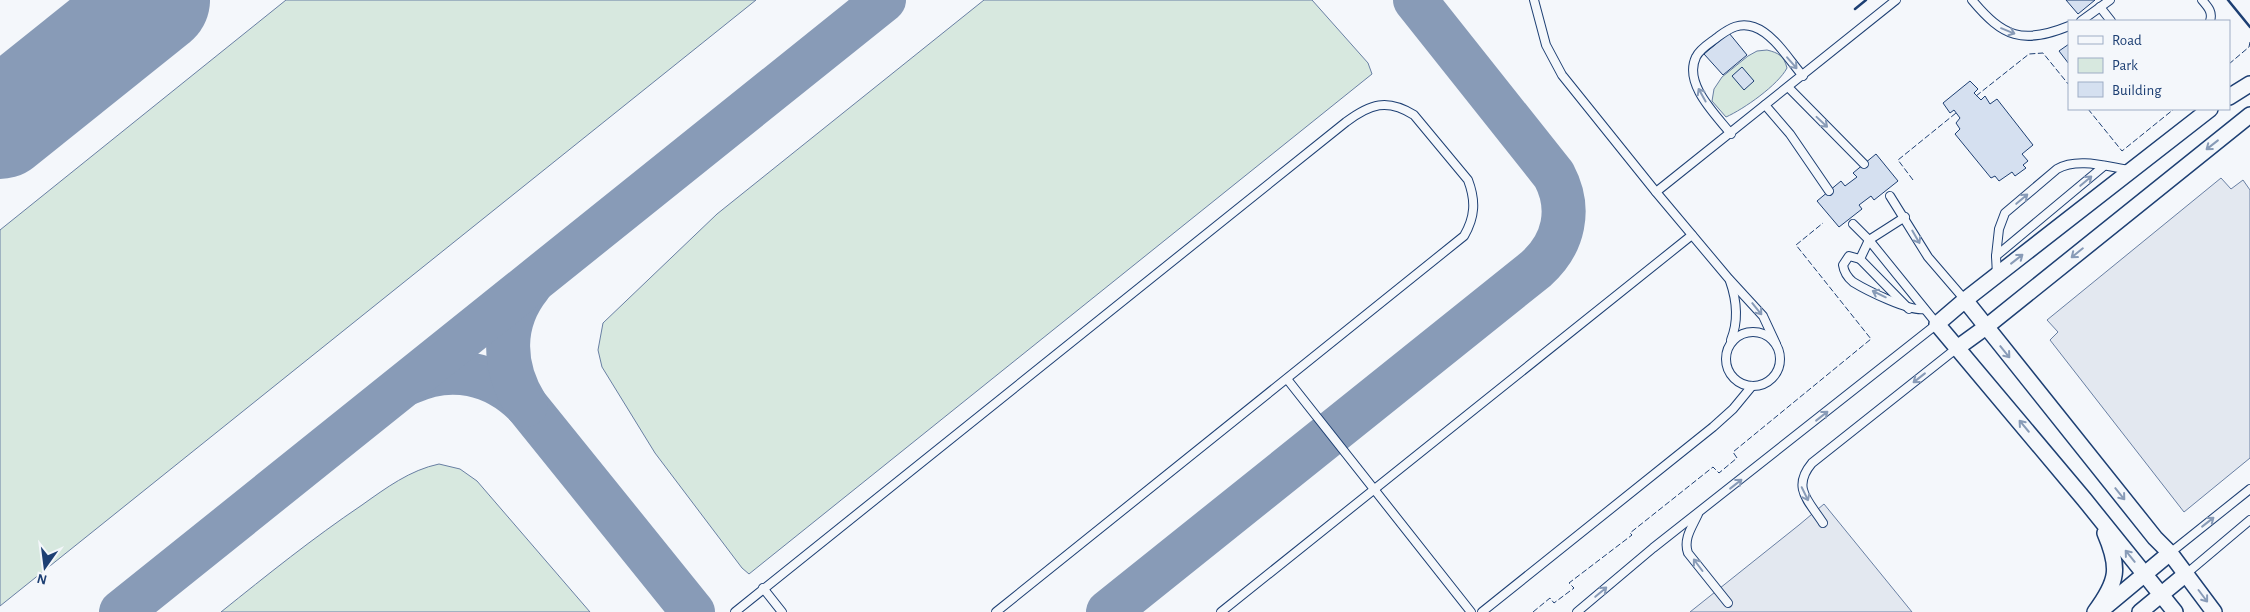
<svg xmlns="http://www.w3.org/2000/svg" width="2250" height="612" viewBox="0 0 2250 612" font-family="'Alegreya Sans',sans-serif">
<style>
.green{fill:#d7e8df;stroke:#687fa3}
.parking{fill:#e3e8f0;stroke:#687fa3}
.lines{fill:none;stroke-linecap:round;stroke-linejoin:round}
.taxiway{stroke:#889bb7;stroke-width:44}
.runway{stroke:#889bb7;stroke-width:108}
.building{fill:#d5e0f0;stroke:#1d3f73}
.service-casing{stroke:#1d3f73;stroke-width:10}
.minor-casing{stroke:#1d3f73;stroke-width:18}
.service{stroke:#f4f7fb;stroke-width:8}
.minor{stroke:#f4f7fb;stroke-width:15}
.fence{stroke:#1d3f73;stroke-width:1;stroke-dasharray:6 2.5;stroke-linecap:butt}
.wall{stroke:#1d3f73;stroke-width:2.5}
.oneway{stroke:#889bb7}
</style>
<rect width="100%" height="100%" fill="#f4f7fb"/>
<!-- green -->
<g class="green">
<path d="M 286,0 L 756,0 L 0,606 L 0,230 Z"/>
<path d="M 984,0 L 1312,0 L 1368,63 L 1372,74 L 749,574 L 742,568 L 655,453 L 602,367 L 598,350 L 603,323 L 717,214 Z"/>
<path d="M 1767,50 C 1779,53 1784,56 1787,68 C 1778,85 1744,109 1726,117 L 1712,101 L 1714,89 L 1722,77 L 1748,56 L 1757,51 Z"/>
<path d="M 439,464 L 460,469 L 477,481 L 590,612 L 221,612 C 267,575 313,538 362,505 C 386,488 410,470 439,464 Z"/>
</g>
<!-- parking -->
<g class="parking">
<path d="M 2221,178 L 2231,189 L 2243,180 L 2250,190 L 2250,458 L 2184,512 L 2050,340 L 2058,332 L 2047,320 Z"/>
<path d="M 1824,504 L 1912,612 L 1690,612 L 1799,525 Z"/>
</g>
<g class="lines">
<!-- taxiway -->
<g class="taxiway">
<path d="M 409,383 C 451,363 494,373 526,405 L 693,612"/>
<path d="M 526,405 C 502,366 501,322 530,286"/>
<path d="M 121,612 L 884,0"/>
<path d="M 1108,612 L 1536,269 C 1564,244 1572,209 1554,175 L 1415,0"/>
</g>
<!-- runway -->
<path class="runway" d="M 0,125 L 156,0"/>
</g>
<!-- building -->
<g class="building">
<path d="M 2066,0 L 2095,0 L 2078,14 Z"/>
<path d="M 1729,33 L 1747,55 L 1723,75 L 1704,54 Z"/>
<path d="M 2069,44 L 2069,64 L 2059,51 Z"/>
<path d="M 1742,67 L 1754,81 L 1744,90 L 1732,76 Z"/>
<path d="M 1970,81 L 1978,89 L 1974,93 L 1981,100 L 1985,96 L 1990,104 L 1997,99 L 2033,145 L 2022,154 L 2028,161 L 2023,165 L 2026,168 L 2015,176 L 2012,172 L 1999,181 L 1995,176 L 1991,178 L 1955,134 L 1960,129 L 1956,123 L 1960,118 L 1954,110 L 1950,113 L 1943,103 Z"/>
<path d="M 1876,154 L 1898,181 L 1874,200 L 1871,196 L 1859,205 L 1862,209 L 1839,227 L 1817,201 L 1841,181 L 1845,186 L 1857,177 L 1853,173 Z"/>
</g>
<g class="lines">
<defs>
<g id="service">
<path d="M 1534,0 L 1546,45 L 1562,75 L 1656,192 L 1729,279 L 1763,316 L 1776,344"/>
<path d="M 1972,0 C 2003,37 2022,45 2069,26"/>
<path d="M 2202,0 C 2208,7 2213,12 2210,21"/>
<path d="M 2100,7 L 2111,21"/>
<path d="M 2081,21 L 2110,0"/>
<path d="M 1788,87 L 1864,164"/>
<path d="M 1765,105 L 1790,134 L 1829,191"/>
<path d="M 1731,134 C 1716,115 1683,84 1696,57 C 1700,48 1712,42 1719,36 C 1730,28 1740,22 1754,27 C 1774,34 1789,60 1803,76"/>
<path d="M 1656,192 L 1896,0"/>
<path d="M 1890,196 L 1928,257 L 1965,300"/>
<path d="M 1905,217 L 1869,240 L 1860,259 L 1909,309"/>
<path d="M 1996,256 L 1999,229 L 2005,213 L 2057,169 C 2078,157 2108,167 2131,170"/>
<path d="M 1860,259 L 1849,256 L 1843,265 C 1844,272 1847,277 1853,282 C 1866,290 1910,312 1924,309"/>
<path d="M 1997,275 L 1996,256 L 2104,166"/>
<path d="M 1730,281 C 1737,301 1739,320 1731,340"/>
<circle cx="1753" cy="359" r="27"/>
<path d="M 1287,379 L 1471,612"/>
<path d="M 1698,514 C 1692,527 1683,539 1688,553 L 1728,603"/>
<path d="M 1823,523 C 1809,501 1791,488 1812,463 L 1957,348"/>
<path d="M 2170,553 L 2250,489"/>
<path d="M 2186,574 L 2250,520"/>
<path d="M 763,588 L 782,612"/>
<path d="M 735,612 L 1346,122 C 1370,104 1387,98 1414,115 L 1468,180 C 1476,201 1475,217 1464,236 L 996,612"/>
<path d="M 1221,612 L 1692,235"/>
<path d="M 1482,612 L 1713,427 L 1733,409 L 1752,386"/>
<path d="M 1577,612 L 1653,548 L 1937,324 L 1869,240 L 1853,224"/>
</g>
<g id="minor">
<path d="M 2229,97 L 2250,84"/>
<path d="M 1965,300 L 2155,538 L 2170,553 L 2214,612"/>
<path d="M 1957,348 L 1986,327 L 2250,115"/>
<path d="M 2104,608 L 2170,553"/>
<path d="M 2095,612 C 2118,581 2120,568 2105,533"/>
<path d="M 2140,612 L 2186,574"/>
<path d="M 2175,612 L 2084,499 L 1937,324 L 1965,300 L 2210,109"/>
</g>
</defs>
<!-- service casing -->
<use href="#service" class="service-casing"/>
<!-- minor casing -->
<use href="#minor" class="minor-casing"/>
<!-- service -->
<use href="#service" class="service"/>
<!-- minor -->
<use href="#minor" class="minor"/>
<!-- fence -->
<g class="fence">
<path d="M 2229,64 L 2249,47 L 2250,42"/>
<path d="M 1976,96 L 2029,54 L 2043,53 L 2069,85"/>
<path d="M 2088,109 L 2122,151 L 2174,109"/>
<path d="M 1913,180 L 1898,160 L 1956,113"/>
<path d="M 1533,612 L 1550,598 L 1554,603 L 1574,588 L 1569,583 L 1632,535 L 1630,533 L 1713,467 L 1719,473 L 1737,458 L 1733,452 L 1871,339 L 1796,245 L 1823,223"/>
</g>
<!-- wall -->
<g class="wall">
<path d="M 2228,0 L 2250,27"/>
<path d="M 1855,9 L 1866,0"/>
</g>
</g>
<!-- one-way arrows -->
<defs><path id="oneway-shaft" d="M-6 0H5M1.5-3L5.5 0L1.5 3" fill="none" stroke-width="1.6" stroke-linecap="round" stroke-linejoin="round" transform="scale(1.25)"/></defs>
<g class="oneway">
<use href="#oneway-shaft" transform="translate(2008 31) rotate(22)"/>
<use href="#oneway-shaft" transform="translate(1792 63) rotate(49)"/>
<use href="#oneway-shaft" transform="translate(1702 95) rotate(-119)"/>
<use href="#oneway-shaft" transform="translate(1822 122) rotate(43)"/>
<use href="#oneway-shaft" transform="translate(2212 145) rotate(142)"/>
<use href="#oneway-shaft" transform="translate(2086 181) rotate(-40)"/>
<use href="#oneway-shaft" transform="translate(2022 199) rotate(-40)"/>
<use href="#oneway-shaft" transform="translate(1916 237) rotate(60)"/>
<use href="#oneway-shaft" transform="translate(2077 253) rotate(141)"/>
<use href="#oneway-shaft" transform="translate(2017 259) rotate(-38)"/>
<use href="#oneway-shaft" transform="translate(1879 294) rotate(-154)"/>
<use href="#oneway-shaft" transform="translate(1757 309) rotate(51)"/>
<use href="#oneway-shaft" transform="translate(2005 352) rotate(51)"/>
<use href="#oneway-shaft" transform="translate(1919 378) rotate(142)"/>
<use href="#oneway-shaft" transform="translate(1822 416) rotate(-38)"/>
<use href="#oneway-shaft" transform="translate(2024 426) rotate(-130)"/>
<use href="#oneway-shaft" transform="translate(1736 484) rotate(-38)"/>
<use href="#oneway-shaft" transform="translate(1805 494) rotate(64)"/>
<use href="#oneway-shaft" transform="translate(2120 494) rotate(51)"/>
<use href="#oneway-shaft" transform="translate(2208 522) rotate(-38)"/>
<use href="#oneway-shaft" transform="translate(2130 556) rotate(-129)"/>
<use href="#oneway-shaft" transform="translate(1698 565) rotate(-127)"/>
<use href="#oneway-shaft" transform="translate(1601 592) rotate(-40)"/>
<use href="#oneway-shaft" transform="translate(2203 596) rotate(53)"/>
</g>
<!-- legend -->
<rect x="2068" y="20" width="162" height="90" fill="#f4f7fb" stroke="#9eadc5"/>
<rect x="2078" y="36" width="25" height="8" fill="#f4f7fb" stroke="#9eadc5"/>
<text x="2112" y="45" font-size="15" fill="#1d3f73">Road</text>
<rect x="2078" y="58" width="25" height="15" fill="#d7e8df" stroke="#9eadc5"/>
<text x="2112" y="70" font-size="15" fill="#1d3f73">Park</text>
<rect x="2078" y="82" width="25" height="15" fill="#d5e0f0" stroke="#9eadc5"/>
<text x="2112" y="95" font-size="15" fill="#1d3f73">Building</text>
<!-- north arrow -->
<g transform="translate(45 567) rotate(194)" stroke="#f4f7fb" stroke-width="4" paint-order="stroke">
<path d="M0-4L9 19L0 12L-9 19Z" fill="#1d3f73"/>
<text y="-8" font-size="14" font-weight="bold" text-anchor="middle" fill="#1d3f73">N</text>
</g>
</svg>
